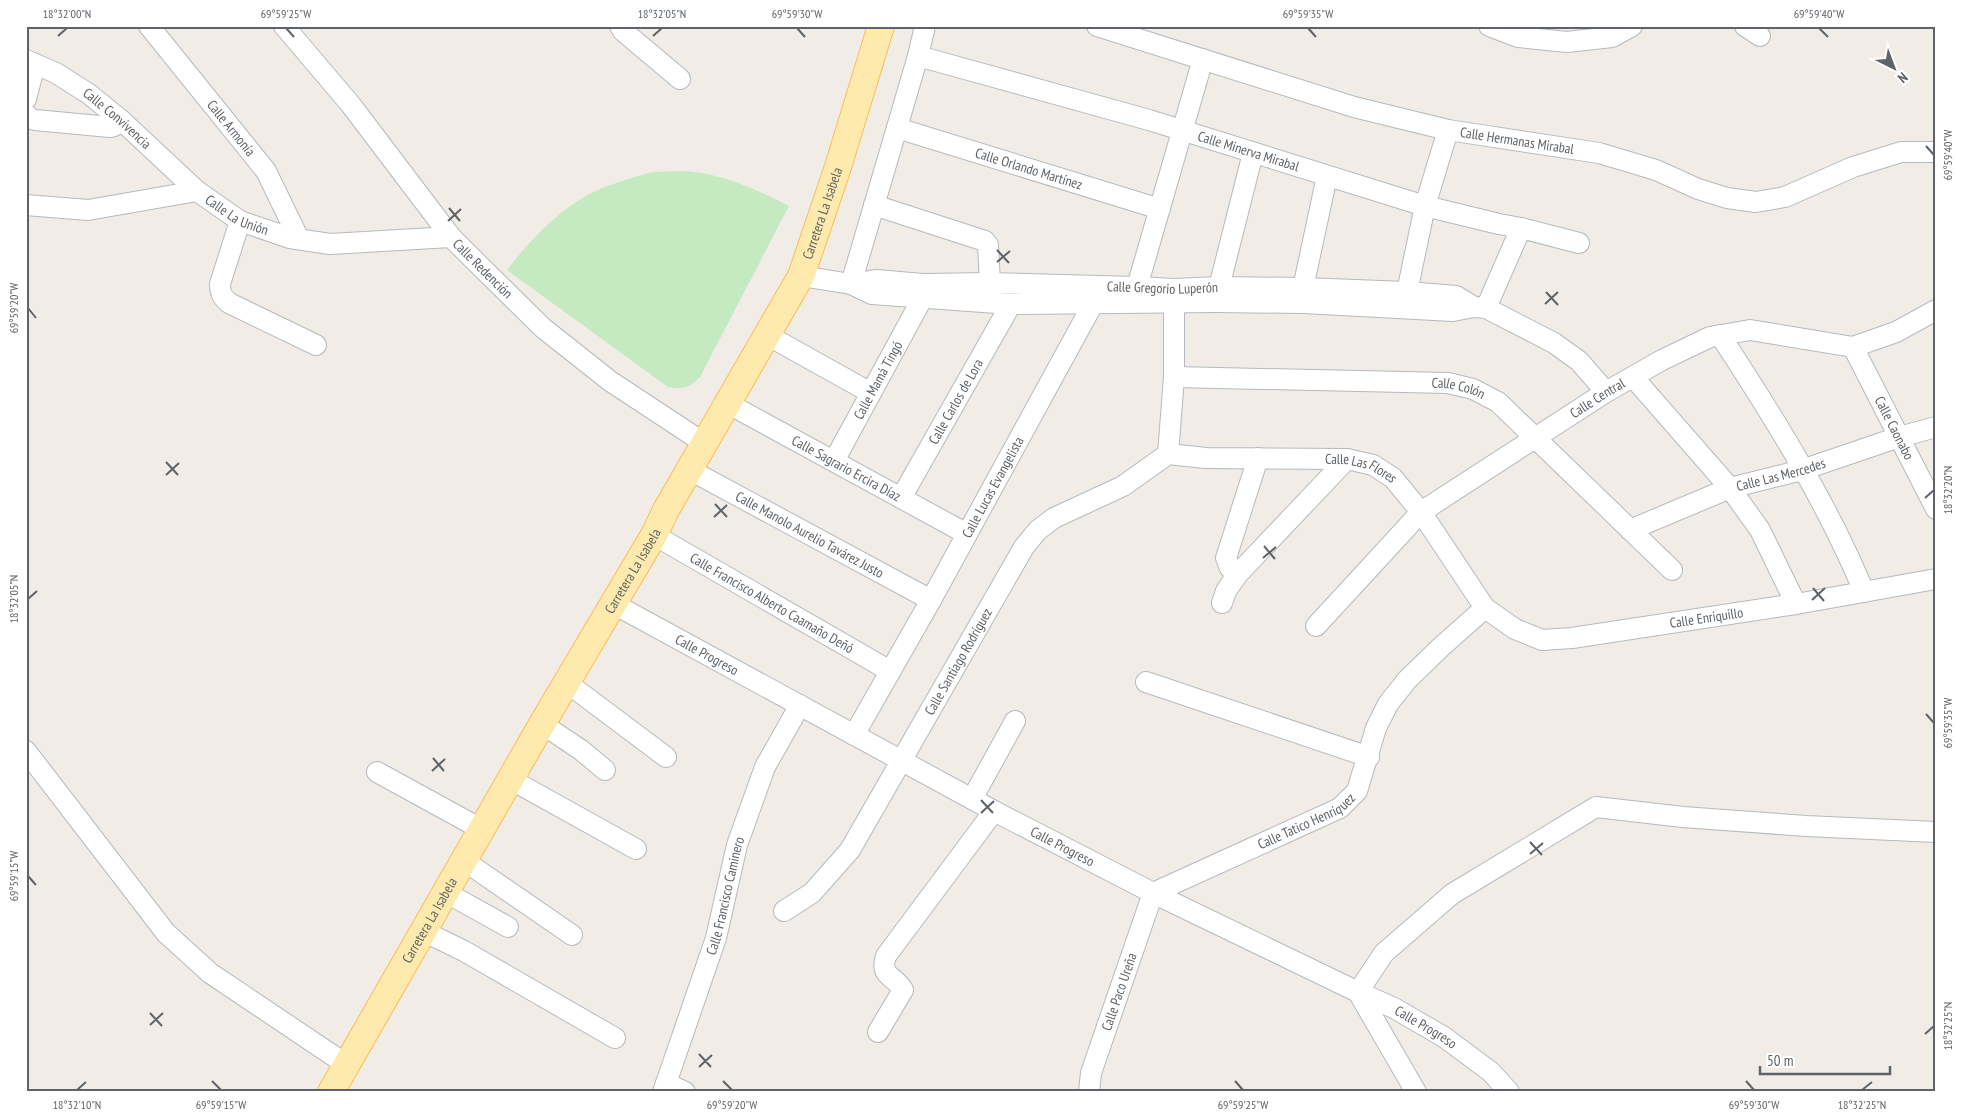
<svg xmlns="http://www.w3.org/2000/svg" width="1962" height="1118" viewBox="0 0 1962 1118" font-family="'PT Sans Narrow',sans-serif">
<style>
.green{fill:#c5eac1}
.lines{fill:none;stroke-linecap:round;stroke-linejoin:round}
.minor-casing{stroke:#b6b9be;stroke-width:22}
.major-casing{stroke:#fdbc53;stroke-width:28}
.minor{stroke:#fff;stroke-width:20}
.major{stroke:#ffeaad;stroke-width:26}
.ticks{fill:none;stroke:#5d6368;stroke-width:2}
.labels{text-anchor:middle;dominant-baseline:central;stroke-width:5;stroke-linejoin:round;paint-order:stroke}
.street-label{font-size:14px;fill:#5d6368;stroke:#fff}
.neatline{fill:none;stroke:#5d6368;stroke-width:2}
.ticks-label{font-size:12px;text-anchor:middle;fill:#5d6368}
</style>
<rect width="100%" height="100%" fill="#f1ede6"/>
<!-- green -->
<path class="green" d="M 652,172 C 666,172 681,170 695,172 C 727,176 760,191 789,206 L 700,377 C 689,388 683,390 668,387 L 507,270 C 527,244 551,218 579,200 C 601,186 628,179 652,172 Z"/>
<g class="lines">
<defs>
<g id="minor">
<path id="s1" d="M 149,26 L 266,171 L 299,239"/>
<path id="s2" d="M 284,26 L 351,105 L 451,237 L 476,262 L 543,328 L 610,381 L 704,443"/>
<path d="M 620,26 L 623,31 L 680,79"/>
<path id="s3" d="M 1097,26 L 1354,107 L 1448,130 L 1599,153 L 1656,170 L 1698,189 L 1727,198 L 1756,202 L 1785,197 L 1853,167 L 1901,152 L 1936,152"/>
<path d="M 1489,26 L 1518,37 L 1567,42 L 1612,37 L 1632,26"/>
<path d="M 1745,26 L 1760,36"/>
<path id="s4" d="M 918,56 L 1149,120 L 1425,206 L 1499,224 L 1521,228 L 1579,243"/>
<path id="s5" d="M 26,60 L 56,73 L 89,94 L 121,120 L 197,191 L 240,221 L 290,238 L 330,244 L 451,237"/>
<path d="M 26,99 L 35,64"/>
<path d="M 26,114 L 29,118 L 35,120 L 110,127 L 114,126 L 121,120"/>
<path id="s6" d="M 897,128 L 1160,209"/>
<path d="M 26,205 L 88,210 L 197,191"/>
<path d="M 874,205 L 985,241 L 988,245 L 990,283"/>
<path d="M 240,221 L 220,284 C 220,293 222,297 229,303 L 316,345"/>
<path d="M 801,276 L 851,284 L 872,294 L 1011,304 L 1216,302 L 1304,303 L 1453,311 L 1474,307 L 1486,308 L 1554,343 L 1579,361 L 1606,392"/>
<path id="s7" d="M 851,284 L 876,280 L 923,284 L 990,283 L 1137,287 L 1174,289 L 1219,287 L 1303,288 L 1407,292 L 1456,296 L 1474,307"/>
<path d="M 851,284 L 918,56 L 925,26"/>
<path d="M 1137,287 L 1203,59"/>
<path d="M 1407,292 L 1425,206 L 1448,130"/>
<path d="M 1216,299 L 1253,153"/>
<path d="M 1304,301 L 1303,288 L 1327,176"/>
<path d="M 1486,308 L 1521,228"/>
<path d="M 767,335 L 871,393"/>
<path d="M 1720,335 C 1773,416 1827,502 1864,592"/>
<path id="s8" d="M 1853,347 L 1936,509"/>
<path id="s9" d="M 1174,377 L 1448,383 L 1473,389 L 1498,402 L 1672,570"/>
<path d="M 1633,377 L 1730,488 L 1760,530 L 1796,604"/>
<path id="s10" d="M 727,403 L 967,534"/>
<path id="s11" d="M 1168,454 L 1206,458 L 1347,459 L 1373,465 L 1393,478 L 1421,512 L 1485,608 L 1515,629 L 1542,640 L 1572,638 L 1796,604 L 1936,579"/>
<path d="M 1168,454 L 1174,377 L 1174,291"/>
<path id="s12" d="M 834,461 L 922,299"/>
<path id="s13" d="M 690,470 L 931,600"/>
<path id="s14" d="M 901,498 L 1011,304"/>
<path id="s15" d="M 1630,530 L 1730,488 L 1802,470 L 1899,437 L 1936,427"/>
<path id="s16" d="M 654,535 L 890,671"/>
<path d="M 1237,575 L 1230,568 L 1226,558 L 1258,458"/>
<path id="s17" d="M 612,603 L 994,811 L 1153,893 L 1358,992 L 1394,1008 L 1444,1037 L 1491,1072 L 1509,1092"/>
<path d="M 1222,603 L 1226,591 L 1237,575 L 1347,459"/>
<path id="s18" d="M 1316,626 L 1421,512 L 1606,392 L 1662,360 L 1710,337 L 1750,330 L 1853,347 L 1896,332 L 1936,310"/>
<path d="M 566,682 L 666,757"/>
<path d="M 1146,682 L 1369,757"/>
<path d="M 542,724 L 581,750 L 605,770"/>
<path id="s19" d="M 854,735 L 931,600 L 1094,302"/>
<path d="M 26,751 L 166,933 L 210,973 L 347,1065"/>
<path d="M 377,772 L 481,829"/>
<path d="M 510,779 L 636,849"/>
<path d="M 972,799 L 1015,721"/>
<path d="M 463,860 L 572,935"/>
<path d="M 445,892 L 508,927"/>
<path id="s20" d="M 784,911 L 812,893 L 850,850 L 1024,547 L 1038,530 L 1054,518 L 1123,486 L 1168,454"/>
<path d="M 423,931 L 464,951 L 615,1038"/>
<path d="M 878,1032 L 903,990 C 895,975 879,978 886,956 L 994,811"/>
<path d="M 666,1083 L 685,1092"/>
<path id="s21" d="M 663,1092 L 716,938 L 737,845 L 765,767 L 800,705"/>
<path id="s22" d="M 1089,1092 L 1091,1073 L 1153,893 L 1340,808 L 1357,791 L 1376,728 L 1388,704 L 1407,680 L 1441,647 L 1485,608"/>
<path d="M 1416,1092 L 1358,992 L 1384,953 L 1452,894 L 1596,807 L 1683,817 L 1806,826 L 1936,832"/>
</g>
<g id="major">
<path id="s23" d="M 331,1092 L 542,724 L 654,535 L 666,510 L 801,276 L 837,170 L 881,26"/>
</g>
</defs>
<!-- minor casing -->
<use href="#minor" class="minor-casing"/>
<!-- major casing -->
<use href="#major" class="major-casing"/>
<!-- minor -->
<use href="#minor" class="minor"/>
<!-- major -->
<use href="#major" class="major"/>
</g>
<!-- ticks -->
<path class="ticks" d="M 286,28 L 294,37M 797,28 L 805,37M 1308,28 L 1316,37M 1819,28 L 1828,37M 58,36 L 67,28M 653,36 L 662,28M 1926,146 L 1934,155M 449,208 L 460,221M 448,221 L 461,209M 997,250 L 1009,263M 997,262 L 1010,251M 1546,292 L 1558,305M 1545,304 L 1558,292M 28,308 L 36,318M 166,462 L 178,475M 166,475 L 179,463M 1925,498 L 1934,490M 715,504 L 727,517M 714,517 L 727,505M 1264,546 L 1275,559M 1263,558 L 1276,547M 1813,588 L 1824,601M 28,599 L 37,591M 1812,600 L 1825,588M 1926,714 L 1934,723M 433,758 L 444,771M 432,771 L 445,759M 981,800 L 993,813M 981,813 L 994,801M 1530,842 L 1542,855M 1530,854 L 1543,843M 28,876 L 36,885M 150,1013 L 162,1026M 150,1025 L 163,1013M 1925,1034 L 1934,1026M 699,1054 L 711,1067M 699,1067 L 712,1055M 212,1081 L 221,1090M 723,1081 L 732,1090M 1235,1081 L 1243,1090M 1746,1081 L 1754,1090M 77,1090 L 86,1082M 1862,1090 L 1872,1082"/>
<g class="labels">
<!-- street labels -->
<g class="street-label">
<text stroke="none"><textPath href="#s5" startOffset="109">Calle Convivencia</textPath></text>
<text stroke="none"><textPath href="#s1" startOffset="131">Calle Armonía</textPath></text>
<text stroke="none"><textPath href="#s3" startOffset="436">Calle Hermanas Mirabal</textPath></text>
<text stroke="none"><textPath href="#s4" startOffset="344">Calle Minerva Mirabal</textPath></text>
<text stroke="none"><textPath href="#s6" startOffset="138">Calle Orlando Martínez</textPath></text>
<text stroke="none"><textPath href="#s5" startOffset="264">Calle La Unión</textPath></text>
<text stroke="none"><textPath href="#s23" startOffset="1008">Carretera La Isabela</textPath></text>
<text stroke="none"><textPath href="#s2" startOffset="314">Calle Redención</textPath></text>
<text stroke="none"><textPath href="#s7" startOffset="312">Calle Gregorio Luperón</textPath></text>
<text stroke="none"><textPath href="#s12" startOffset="92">Calle Mamá Tingó</textPath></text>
<text stroke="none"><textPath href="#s9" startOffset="285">Calle Colón</textPath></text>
<text stroke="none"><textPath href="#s18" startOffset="365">Calle Central</textPath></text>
<text stroke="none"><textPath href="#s14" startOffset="111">Calle Carlos de Lora</textPath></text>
<text stroke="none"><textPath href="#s8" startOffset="91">Calle Caonabo</textPath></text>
<text stroke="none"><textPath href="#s10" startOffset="136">Calle Sagrario Ercira Díaz</textPath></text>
<text stroke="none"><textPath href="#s11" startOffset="195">Calle Las Flores</textPath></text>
<text stroke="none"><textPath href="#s15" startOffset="161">Calle Las Mercedes</textPath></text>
<text stroke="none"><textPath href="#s19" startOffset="284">Calle Lucas Evangelista</textPath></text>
<text stroke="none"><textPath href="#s13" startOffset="136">Calle Manolo Aurelio Tavárez Justo</textPath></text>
<text stroke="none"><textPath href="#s23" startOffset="602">Carretera La Isabela</textPath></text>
<text stroke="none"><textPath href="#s16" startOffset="136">Calle Francisco Alberto Caamaño Deñó</textPath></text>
<text stroke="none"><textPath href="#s11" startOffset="621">Calle Enriquillo</textPath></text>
<text stroke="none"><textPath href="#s17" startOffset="108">Calle Progreso</textPath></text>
<text stroke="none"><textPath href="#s20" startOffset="308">Calle Santiago Rodríguez</textPath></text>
<text stroke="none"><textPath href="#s22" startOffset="379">Calle Tatico Henríquez</textPath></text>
<text stroke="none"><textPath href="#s17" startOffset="512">Calle Progreso</textPath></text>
<text stroke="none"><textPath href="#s21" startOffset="206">Calle Francisco Caminero</textPath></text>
<text stroke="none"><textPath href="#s23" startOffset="198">Carretera La Isabela</textPath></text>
<text stroke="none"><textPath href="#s22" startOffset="105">Calle Paco Ureña</textPath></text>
<text stroke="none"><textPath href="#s17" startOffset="918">Calle Progreso</textPath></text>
</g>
</g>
<!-- border -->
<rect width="1962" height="1118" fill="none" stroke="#ffffff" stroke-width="55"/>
<!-- north arrow -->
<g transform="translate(1894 68) rotate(138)" stroke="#ffffff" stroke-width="4" paint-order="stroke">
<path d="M0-4L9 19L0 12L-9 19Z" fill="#5d6368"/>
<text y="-8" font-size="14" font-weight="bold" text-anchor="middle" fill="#5d6368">N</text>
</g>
<!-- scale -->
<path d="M1760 1066v8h130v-8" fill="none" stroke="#5d6368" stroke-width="2.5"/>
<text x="1767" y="1066" font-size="15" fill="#5d6368" stroke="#ffffff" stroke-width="4" paint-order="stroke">50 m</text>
<rect x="28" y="28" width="1906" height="1062" class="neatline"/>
<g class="ticks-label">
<text x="67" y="18">18°32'00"N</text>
<text x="286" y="18">69°59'25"W</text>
<text x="662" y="18">18°32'05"N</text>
<text x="797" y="18">69°59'30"W</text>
<text x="1308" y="18">69°59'35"W</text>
<text x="1819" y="18">69°59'40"W</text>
<text transform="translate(1948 155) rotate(-90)" y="4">69°59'40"W</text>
<text transform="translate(14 308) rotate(-90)" y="4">69°59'20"W</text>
<text transform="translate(1948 490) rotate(-90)" y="4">18°32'20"N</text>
<text transform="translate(14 599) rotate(-90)" y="4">18°32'05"N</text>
<text transform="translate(1948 723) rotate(-90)" y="4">69°59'35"W</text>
<text transform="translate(14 876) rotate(-90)" y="4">69°59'15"W</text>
<text transform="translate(1948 1026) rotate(-90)" y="4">18°32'25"N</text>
<text x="77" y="1109">18°32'10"N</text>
<text x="221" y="1109">69°59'15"W</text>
<text x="732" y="1109">69°59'20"W</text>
<text x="1243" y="1109">69°59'25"W</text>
<text x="1754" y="1109">69°59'30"W</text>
<text x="1862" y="1109">18°32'25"N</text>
</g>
</svg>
